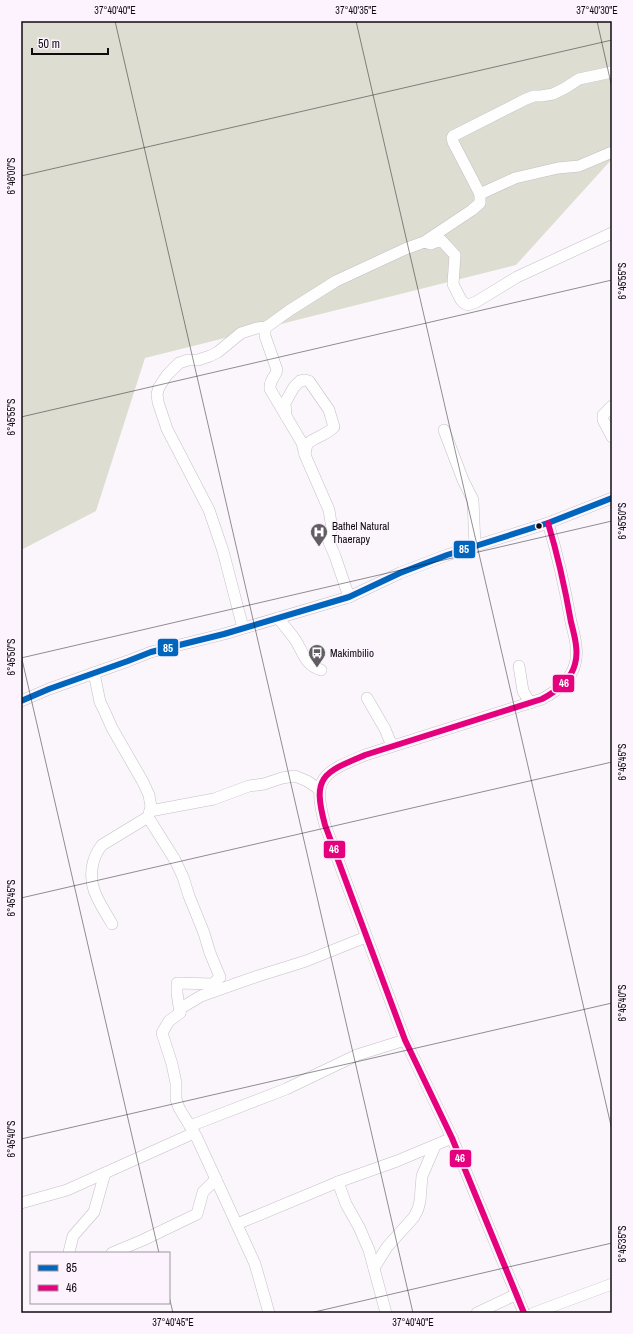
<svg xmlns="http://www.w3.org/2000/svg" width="633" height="1334" viewBox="0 0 633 1334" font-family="'Archivo Narrow',sans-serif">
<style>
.grass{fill:#ddddd2}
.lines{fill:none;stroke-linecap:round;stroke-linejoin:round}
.minor-casing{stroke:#c4bfc5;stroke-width:12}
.minor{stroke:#fefefe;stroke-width:11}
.bus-1-casing{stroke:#fcf3fe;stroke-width:9}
.bus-2-casing{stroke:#fcf3fe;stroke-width:9}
.bus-1{stroke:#0065bd;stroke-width:6}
.bus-2{stroke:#e5007d;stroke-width:6}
.ticks{fill:none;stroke:#100b11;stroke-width:1;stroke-opacity:0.45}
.bus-dot{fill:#100b11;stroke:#fcf3fe;stroke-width:1.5}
.labels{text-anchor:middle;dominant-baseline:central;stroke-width:3;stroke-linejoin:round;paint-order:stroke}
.poi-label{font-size:11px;fill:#100b11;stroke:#fcf3fe;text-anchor:start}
.line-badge{stroke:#fcf3fe;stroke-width:1.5}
.badge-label{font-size:11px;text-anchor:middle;font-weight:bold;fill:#fff}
.neatline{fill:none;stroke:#100b11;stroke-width:1.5}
.ticks-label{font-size:10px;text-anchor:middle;fill:#100b11}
</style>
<rect width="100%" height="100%" fill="#fbf6fb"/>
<!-- grass -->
<path class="grass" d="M 21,21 L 612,21 L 612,159 L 516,265 L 145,358 L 96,511 L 21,550 Z"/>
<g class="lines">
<defs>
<g id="minor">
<path d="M 480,194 L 515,178 L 558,168 L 579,166 L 612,152"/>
<path d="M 427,240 L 472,210 L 480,203 L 480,194 L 453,142 L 452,138 L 453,136 L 526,99 L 534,96 L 541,96 L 553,94 L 565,88 L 579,79 L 612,72"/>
<path d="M 612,406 L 603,415 L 603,420 L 612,437"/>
<path d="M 286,416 L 285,403 L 294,387 L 300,381 L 305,380 L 309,381 L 329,410 L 334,427 C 325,436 315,437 307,444 L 305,454"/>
<path d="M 444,430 L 463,480 L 473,500 L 475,546"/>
<path d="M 349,597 L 335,556 L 329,542 L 328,536 L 332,529 L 329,510 L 305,455 L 302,443 L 270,389 C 269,379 276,377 277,370 L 265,336 L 265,328 L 290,310 L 336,281 L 405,249 L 424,242 L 431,244 L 441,240 L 455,255 L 453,284 L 461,300 L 464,303 L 468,305 L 476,302 L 517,277 L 612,233"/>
<path d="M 278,618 C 284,626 291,633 296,641 C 304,654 305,665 321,670"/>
<path d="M 243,628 L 223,551 L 209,510 L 167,429 L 158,402 L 157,394 L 159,387 L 167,375 L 179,363 L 188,360 L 198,360 L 210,356 L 218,352 L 241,333 L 257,328 L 266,327"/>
<path d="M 519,666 L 523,691 L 530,703"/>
<path d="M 94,673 L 100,702 L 104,710 L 112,728 L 143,782 L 149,795 L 151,807 L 148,817 L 102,845 C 92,857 89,875 94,890 C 98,902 106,913 112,924"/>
<path d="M 367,698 L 385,729 L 392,746"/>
<path d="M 21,701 L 49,689 L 128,661 L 151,652 L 224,634 L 349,597 L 400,573 L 447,555 L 548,523 L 612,498"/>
<path d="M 150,811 L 214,799 L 249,786 L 264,784 L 282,778 L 295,776 L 307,781 L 319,789"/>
<path d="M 148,817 L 175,860 L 183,877 L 189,896 L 204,933 L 210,953 L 220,977 L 213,984 L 177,983 L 177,993 L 180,1013"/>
<path d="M 190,1126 L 286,1089 L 357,1055 L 405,1040"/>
<path d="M 338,1182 L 346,1204 L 359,1227 L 369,1250 L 386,1313"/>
<path d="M 21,1203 L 67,1190 L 194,1133"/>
<path d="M 237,1224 L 338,1182 L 397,1161 L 452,1138"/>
<path d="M 69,1252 L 73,1236 L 94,1212 L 105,1173"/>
<path d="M 112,1253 L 143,1240 L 197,1214 L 203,1192 L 216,1179"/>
<path d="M 374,1268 L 387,1247 L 414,1217 L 418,1209 L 420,1201 L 422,1176 L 435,1146"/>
<path d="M 269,1313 L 255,1264 L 196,1136 L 179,1108 L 176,1099 L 176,1083 L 172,1064 L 162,1033 L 169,1021 L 180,1013 L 181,1008 L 201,996 L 258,976 L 306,961 L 366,937"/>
<path d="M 477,1313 L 517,1294"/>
<path d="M 524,1313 L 452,1138 L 405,1040 L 325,825 C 312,777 322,773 365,755 L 542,699 C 557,691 571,680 575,664 C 579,651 574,634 571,622 C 565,588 558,556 548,523"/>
<path d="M 534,1313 L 612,1284"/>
</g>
</defs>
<!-- minor casing -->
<use href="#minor" class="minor-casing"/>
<!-- minor -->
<use href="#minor" class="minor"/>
<defs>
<path id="bus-1" d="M 21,701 L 49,689 L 128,661 L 151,652 L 224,634 L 349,597 L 400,573 L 447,555 L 548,523 L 612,498"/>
<path id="bus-2" d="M 524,1313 L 452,1138 L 405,1040 L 325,825 C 312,777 322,773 365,755 L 542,699 C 557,691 571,680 575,664 C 579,651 574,634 571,622 C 565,588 558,556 548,523"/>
</defs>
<!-- bus-1 casing -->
<use href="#bus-1" class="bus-1-casing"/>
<!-- bus-2 casing -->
<use href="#bus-2" class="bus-2-casing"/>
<!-- bus-1 -->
<use href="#bus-1" class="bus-1"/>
<!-- bus-2 -->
<use href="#bus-2" class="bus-2"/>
</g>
<!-- ticks -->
<path class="ticks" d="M 115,21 L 413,1313M 356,21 L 612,1130M 597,21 L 612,88M 21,176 L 612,40M 21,417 L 612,280M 21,655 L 159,1253M 21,658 L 612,521M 21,898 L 612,762M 21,1139 L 612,1003M 169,1296 L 173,1313M 310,1313 L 612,1243"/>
<!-- icons -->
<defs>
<symbol id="hospital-pin" viewBox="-11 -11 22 30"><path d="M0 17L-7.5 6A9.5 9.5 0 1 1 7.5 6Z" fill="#625d63" stroke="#fcf3fe"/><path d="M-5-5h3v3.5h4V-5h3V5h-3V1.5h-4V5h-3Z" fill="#fff"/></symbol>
<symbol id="bus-pin" viewBox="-11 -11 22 30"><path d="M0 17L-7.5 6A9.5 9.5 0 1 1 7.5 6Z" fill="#625d63" stroke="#fcf3fe"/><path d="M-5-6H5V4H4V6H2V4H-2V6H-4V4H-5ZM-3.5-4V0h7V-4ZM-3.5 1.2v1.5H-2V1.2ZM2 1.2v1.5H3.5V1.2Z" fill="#fff"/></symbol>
</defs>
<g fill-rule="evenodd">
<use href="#hospital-pin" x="309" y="522" width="20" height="27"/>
<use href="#bus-pin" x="307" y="643" width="20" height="27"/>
</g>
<!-- markers -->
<circle class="bus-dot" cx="539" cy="526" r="3.5"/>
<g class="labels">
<!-- poi labels -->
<g class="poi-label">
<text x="332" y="526">Bathel Natural<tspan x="332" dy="13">Thaerapy</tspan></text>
<text x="330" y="653">Makimbilio</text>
</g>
</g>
<g class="line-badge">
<rect x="453" y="540" width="23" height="19" rx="4" fill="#0065bd"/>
<rect x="157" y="638" width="22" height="19" rx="4" fill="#0065bd"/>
<rect x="552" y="674" width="23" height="19" rx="4" fill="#e5007d"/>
<rect x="323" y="840" width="23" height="19" rx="4" fill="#e5007d"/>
<rect x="449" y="1149" width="23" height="19" rx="4" fill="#e5007d"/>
</g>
<g class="badge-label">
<text x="464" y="553">85</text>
<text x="168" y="652">85</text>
<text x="564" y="687">46</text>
<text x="334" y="853">46</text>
<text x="460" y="1162">46</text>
</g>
<!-- border -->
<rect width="633" height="1334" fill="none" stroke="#fcf3fe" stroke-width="44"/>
<!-- legend -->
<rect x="30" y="1252" width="140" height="52" fill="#fcf3fe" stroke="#9e969f"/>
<rect x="38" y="1265" width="20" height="6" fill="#0065bd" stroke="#9e969f"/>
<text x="66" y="1272" font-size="12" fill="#100b11">85</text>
<rect x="38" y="1285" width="20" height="6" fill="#e5007d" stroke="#9e969f"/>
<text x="66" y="1292" font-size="12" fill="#100b11">46</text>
<!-- scale -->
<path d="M32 48v6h76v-6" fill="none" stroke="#100b11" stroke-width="2"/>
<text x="38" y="48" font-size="12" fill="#100b11" stroke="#fcf3fe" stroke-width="3" paint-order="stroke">50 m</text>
<rect x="22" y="22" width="589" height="1290" class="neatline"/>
<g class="ticks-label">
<text x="115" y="14">37°40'40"E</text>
<text x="356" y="14">37°40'35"E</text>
<text x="597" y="14">37°40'30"E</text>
<text transform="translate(11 176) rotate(-90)" y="4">6°46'00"S</text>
<text transform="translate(622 281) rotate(-90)" y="4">6°45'55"S</text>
<text transform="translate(11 417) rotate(-90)" y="4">6°45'55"S</text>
<text transform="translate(622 521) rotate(-90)" y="4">6°45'50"S</text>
<text transform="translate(11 657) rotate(-90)" y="4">6°45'50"S</text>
<text transform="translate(622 762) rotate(-90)" y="4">6°45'45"S</text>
<text transform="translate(11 898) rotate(-90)" y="4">6°45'45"S</text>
<text transform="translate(622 1003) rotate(-90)" y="4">6°45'40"S</text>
<text transform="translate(11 1139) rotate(-90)" y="4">6°45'40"S</text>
<text transform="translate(622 1244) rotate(-90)" y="4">6°45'35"S</text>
<text x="173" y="1326">37°40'45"E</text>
<text x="413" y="1326">37°40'40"E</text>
</g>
</svg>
